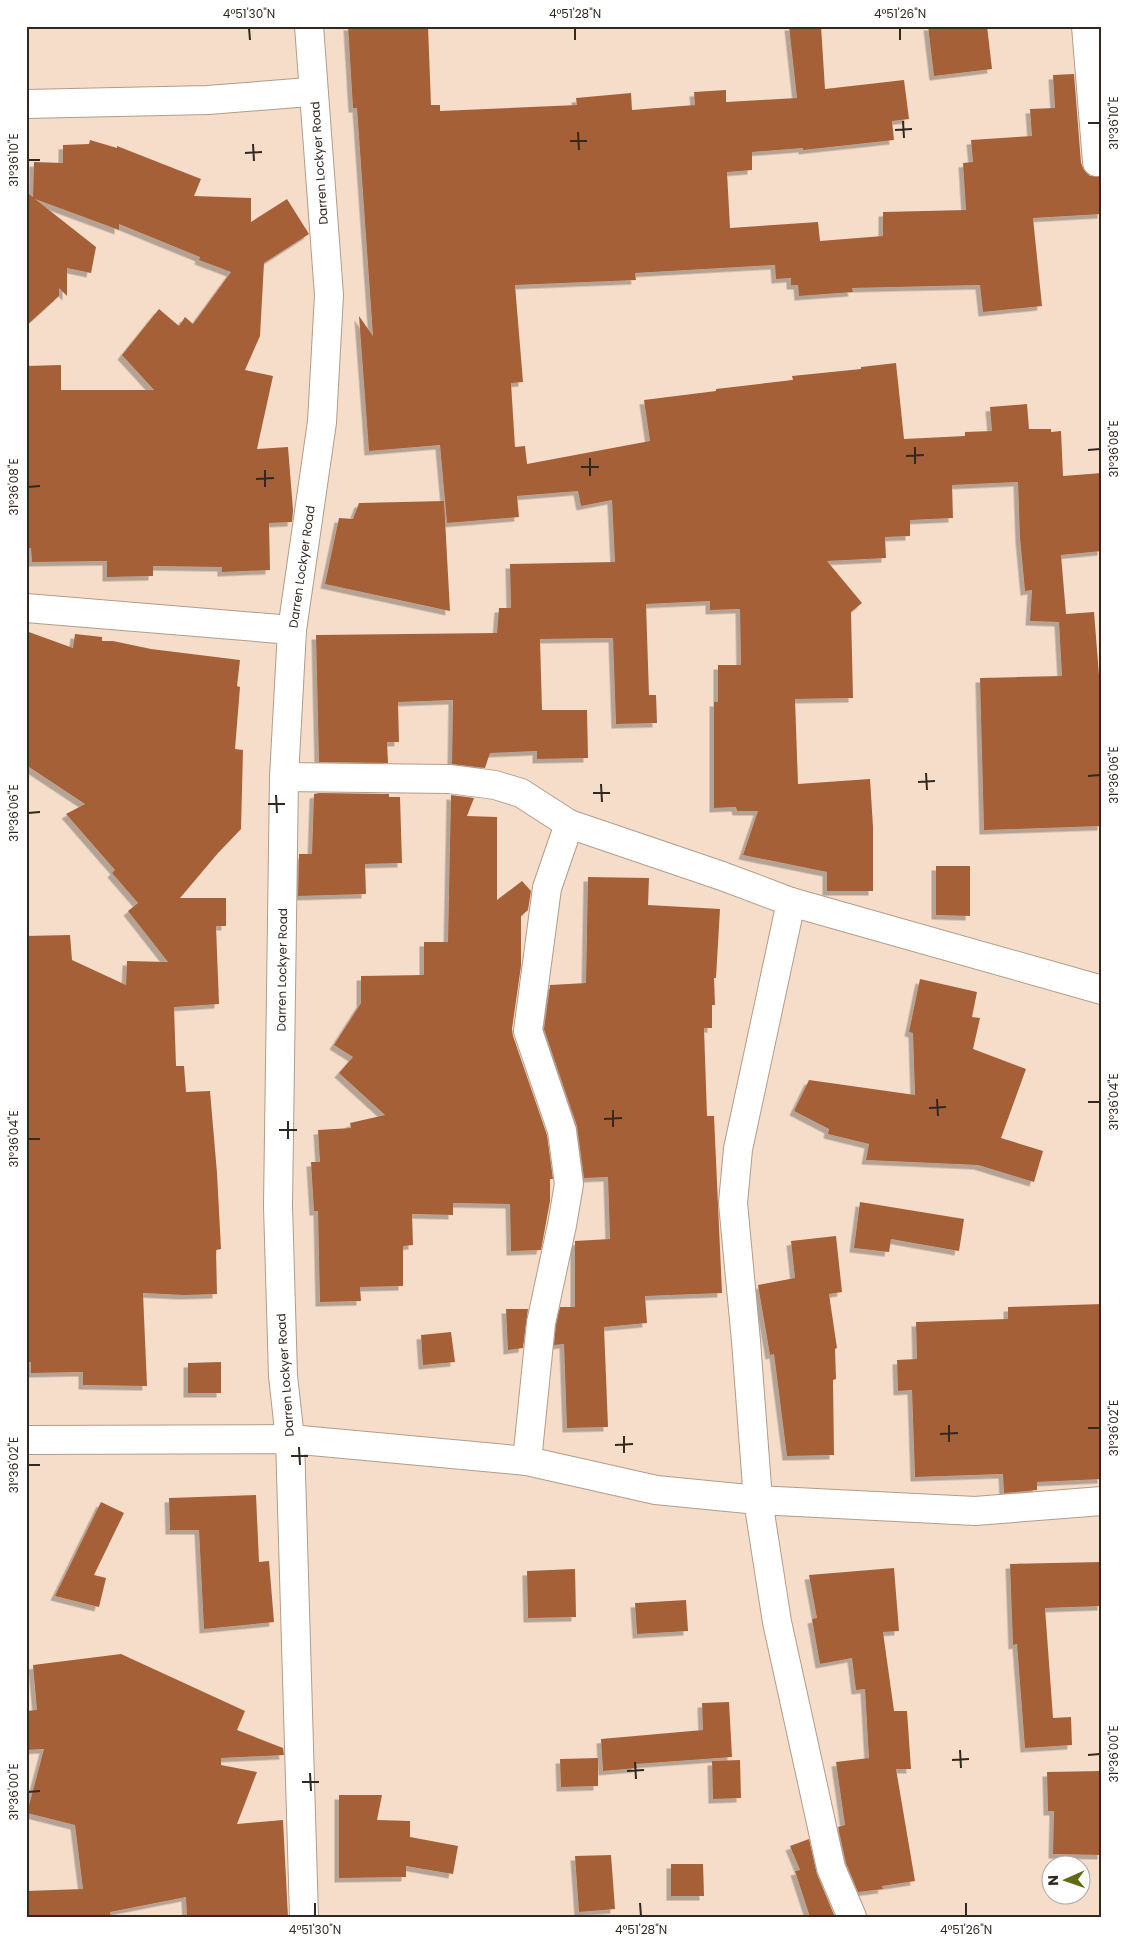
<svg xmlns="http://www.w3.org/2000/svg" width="1128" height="1943" viewBox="0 0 1128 1943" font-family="Poppins,sans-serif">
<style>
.building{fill:#a56139;filter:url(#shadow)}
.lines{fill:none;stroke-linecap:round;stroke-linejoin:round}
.minor-casing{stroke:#b39c8a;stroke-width:30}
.minor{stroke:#fff;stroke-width:28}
.ticks{fill:none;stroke:#312820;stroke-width:2}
.labels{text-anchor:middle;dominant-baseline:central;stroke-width:4;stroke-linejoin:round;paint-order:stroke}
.street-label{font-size:12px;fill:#312820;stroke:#fff}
.neatline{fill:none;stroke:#312820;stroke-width:2}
.ticks-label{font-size:12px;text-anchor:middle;fill:#312820}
</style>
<defs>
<filter id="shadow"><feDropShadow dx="-4.5" dy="4.5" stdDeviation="0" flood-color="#0004"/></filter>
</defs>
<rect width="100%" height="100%" fill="#f6ddca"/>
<!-- building -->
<g class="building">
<path d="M 348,26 L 428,26 L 431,105 L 440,105 L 440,111 L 577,105 L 576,98 L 631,93 L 632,110 L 695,105 L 694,92 L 726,90 L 726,102 L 797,98 L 789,26 L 821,26 L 825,89 L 904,80 L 909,119 L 892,121 L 894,140 L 803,150 L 803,148 L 752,152 L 752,170 L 727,172 L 730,228 L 818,222 L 820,241 L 883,236 L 883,212 L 966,210 L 963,163 L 973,162 L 971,140 L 1032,136 L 1030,109 L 1055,108 L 1053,75 L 1074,74 L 1081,163 L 1084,170 L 1090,176 L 1102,176 L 1102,214 L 1033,218 L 1042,306 L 983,312 L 980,285 L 852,288 L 853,292 L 799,296 L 798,285 L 791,285 L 791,278 L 776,279 L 775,265 L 635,273 L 636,280 L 515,285 L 523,382 L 511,383 L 515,447 L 525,446 L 527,464 L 650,441 L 644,400 L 716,391 L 716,389 L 793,380 L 792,376 L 861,369 L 861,367 L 896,363 L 904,439 L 965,436 L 965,432 L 992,431 L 990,407 L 1027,404 L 1029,429 L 1051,429 L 1051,432 L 1061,431 L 1063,476 L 1102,473 L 1102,551 L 1061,555 L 1066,614 L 1094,612 L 1099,675 L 1102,675 L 1102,826 L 984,830 L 980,678 L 1062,676 L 1059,622 L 1030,621 L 1032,590 L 1025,591 L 1020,538 L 1018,482 L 952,485 L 953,518 L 910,520 L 910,536 L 885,537 L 886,558 L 827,561 L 862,603 L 851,612 L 853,698 L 795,699 L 798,784 L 870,779 L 873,827 L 873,891 L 827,891 L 827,872 L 743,855 L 758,811 L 737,811 L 736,807 L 714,808 L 714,702 L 718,702 L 718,665 L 741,665 L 740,609 L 710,610 L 710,601 L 646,604 L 649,695 L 656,695 L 657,723 L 616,724 L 613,638 L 540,639 L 542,710 L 587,710 L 588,758 L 537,759 L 537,751 L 490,753 L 485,768 L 452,764 L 453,700 L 398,702 L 399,742 L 387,742 L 388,763 L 319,762 L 316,635 L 497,633 L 499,608 L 511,608 L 510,564 L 615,562 L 612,500 L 581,506 L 578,491 L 517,496 L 519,517 L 447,523 L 440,445 L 369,451 L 359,316 L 373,336 L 357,108 L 353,108 Z"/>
<path d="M 928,26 L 987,26 L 992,69 L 934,76 Z"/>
<path d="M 90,140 L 117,148 L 117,146 L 201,179 L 194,196 L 251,198 L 251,222 L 287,199 L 309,234 L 264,263 L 260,336 L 245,370 L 273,376 L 257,449 L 288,447 L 293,510 L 292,522 L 269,523 L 270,570 L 222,572 L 222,567 L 153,566 L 153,576 L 107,577 L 107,561 L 32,562 L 31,548 L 26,548 L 26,366 L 61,365 L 61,390 L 154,390 L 122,355 L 159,309 L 179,326 L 185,317 L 193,324 L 231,272 L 199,260 L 200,257 L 119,224 L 119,230 L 35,199 L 96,247 L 91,273 L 67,268 L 67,296 L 59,288 L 59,296 L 26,326 L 29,194 L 33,197 L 34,162 L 63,163 L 63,145 L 89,144 Z"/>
<path d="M 444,501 L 450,611 L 325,584 L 339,518 L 353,519 L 359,503 Z"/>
<path d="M 26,631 L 73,648 L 75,634 L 102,637 L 102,641 L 113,641 L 151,649 L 240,660 L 237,686 L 240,687 L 235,749 L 243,750 L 241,829 L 218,853 L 180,898 L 226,898 L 226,926 L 216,926 L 219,1004 L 174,1007 L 176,1066 L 184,1066 L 186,1092 L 210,1091 L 217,1173 L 221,1249 L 216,1250 L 217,1294 L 184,1295 L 143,1293 L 147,1386 L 83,1385 L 83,1372 L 31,1373 L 31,1362 L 26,1362 L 26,936 L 70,935 L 72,960 L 126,985 L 127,961 L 168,962 L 128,911 L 138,903 L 112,873 L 115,870 L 66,814 L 85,804 L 26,765 Z"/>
<path d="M 319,793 L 389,794 L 389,797 L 400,797 L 402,863 L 365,864 L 366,894 L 298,896 L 299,854 L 312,854 L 314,794 Z"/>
<path d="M 451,795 L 474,798 L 467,816 L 497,817 L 497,900 L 522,881 L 531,891 L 528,910 L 521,916 L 521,966 L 512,1029 L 513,1036 L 547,1135 L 553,1179 L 550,1179 L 550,1201 L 541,1250 L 511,1251 L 510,1204 L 453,1203 L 453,1215 L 412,1214 L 413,1245 L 403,1246 L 403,1286 L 360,1287 L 361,1301 L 320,1302 L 318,1211 L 314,1211 L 311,1162 L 320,1162 L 318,1130 L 351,1128 L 350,1123 L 385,1115 L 339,1073 L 353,1057 L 334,1045 L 361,1003 L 361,976 L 424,975 L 424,942 L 448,942 Z"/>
<path d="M 936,866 L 970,866 L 970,916 L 936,915 Z"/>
<path d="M 588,877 L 649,878 L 648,905 L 720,909 L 716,978 L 714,978 L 715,1005 L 712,1005 L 712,1028 L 704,1028 L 707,1116 L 714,1116 L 722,1293 L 645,1296 L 647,1323 L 604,1327 L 608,1427 L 567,1428 L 564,1344 L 554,1345 L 556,1325 L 560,1307 L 575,1307 L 575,1241 L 610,1239 L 608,1177 L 584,1178 L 577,1126 L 544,1029 L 550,985 L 586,983 Z"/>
<path d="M 920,979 L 977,992 L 972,1017 L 980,1018 L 973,1049 L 1026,1069 L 1001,1138 L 1043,1151 L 1034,1182 L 978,1165 L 866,1160 L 869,1144 L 828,1134 L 829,1129 L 794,1111 L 809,1080 L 915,1095 L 913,1033 L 909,1032 Z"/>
<path d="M 860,1202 L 964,1219 L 959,1251 L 891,1239 L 889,1252 L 854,1248 Z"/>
<path d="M 836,1236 L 842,1292 L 829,1294 L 837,1348 L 835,1349 L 836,1379 L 833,1380 L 834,1455 L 787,1456 L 774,1354 L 770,1355 L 758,1285 L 795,1278 L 791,1241 Z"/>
<path d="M 1102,1304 L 1102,1479 L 1037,1482 L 1037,1490 L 1004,1493 L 1003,1474 L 915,1477 L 912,1390 L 898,1391 L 897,1360 L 917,1359 L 916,1322 L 1008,1319 L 1008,1307 Z"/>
<path d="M 506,1309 L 528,1309 L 523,1348 L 508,1350 Z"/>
<path d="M 451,1332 L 455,1362 L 423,1365 L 421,1335 Z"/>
<path d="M 221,1362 L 221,1393 L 188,1393 L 188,1363 Z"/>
<path d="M 256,1495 L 259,1562 L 269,1561 L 274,1622 L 204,1629 L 199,1530 L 170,1530 L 169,1498 Z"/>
<path d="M 101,1502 L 124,1513 L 94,1575 L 106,1578 L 99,1607 L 55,1596 Z"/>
<path d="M 1102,1562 L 1102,1606 L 1045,1608 L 1053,1718 L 1071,1717 L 1072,1745 L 1025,1748 L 1017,1644 L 1013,1645 L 1010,1564 Z"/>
<path d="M 894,1568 L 899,1631 L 883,1632 L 894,1711 L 907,1711 L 911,1769 L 896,1769 L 915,1881 L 882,1886 L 883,1889 L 858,1892 L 846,1863 L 838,1827 L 845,1825 L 836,1762 L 869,1758 L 865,1689 L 856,1690 L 852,1658 L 820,1664 L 812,1619 L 817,1618 L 809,1575 Z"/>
<path d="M 575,1569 L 576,1617 L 528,1618 L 527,1571 Z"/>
<path d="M 686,1600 L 688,1631 L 637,1634 L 635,1603 Z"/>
<path d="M 121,1654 L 245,1711 L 237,1730 L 283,1748 L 284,1755 L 221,1758 L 221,1765 L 257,1772 L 237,1824 L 283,1820 L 288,1917 L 187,1917 L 186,1897 L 110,1912 L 111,1917 L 26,1917 L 26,1891 L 83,1889 L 75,1825 L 27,1813 L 44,1749 L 26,1750 L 26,1711 L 37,1710 L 33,1665 Z"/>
<path d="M 729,1702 L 732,1757 L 636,1764 L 637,1768 L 603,1771 L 601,1739 L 703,1730 L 702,1703 Z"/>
<path d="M 598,1758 L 598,1786 L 561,1787 L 560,1759 Z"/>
<path d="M 740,1760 L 741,1798 L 713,1799 L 712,1761 Z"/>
<path d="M 1102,1771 L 1102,1855 L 1053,1854 L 1054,1811 L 1048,1811 L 1047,1772 Z"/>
<path d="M 339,1795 L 382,1795 L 377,1820 L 410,1821 L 410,1837 L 458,1846 L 453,1874 L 406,1866 L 406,1877 L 339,1878 Z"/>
<path d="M 809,1839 L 817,1874 L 835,1917 L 810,1917 L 795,1871 L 800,1870 L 790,1846 Z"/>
<path d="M 611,1855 L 615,1909 L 579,1912 L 575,1856 Z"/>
<path d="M 671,1864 L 703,1864 L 704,1896 L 671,1896 Z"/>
</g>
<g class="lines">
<defs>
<g id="minor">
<path d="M 1086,26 L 1097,162"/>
<path d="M 26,104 L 208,100 L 309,92"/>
<path d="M 26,608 L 292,630"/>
<path d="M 284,777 L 449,779 L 495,785 L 521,793 L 569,824 L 722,876 L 791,902 L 1102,990"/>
<path d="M 791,902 L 738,1149 L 733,1203 L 746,1341 L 758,1500 L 777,1622 L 831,1868 L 852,1917"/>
<path d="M 26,1440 L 290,1439 L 527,1461 L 656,1490 L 758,1500 L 975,1511 L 1102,1501"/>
<path d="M 527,1461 L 541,1323 L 562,1225 L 569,1184 L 562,1131 L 528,1031 L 547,888 L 569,824"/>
<path id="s1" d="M 304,1917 L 290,1439 L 283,1376 L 278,1206 L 284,777 L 292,630 L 322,422 L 329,295 L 309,26"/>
</g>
</defs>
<!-- minor casing -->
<use href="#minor" class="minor-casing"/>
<!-- minor -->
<use href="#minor" class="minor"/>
</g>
<!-- ticks -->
<path class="ticks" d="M 249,28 L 250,40M 575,28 L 575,40M 900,28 L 900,40M 903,121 L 904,138M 1088,123 L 1100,123M 895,130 L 912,129M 578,132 L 579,150M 570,141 L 587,141M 253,144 L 254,161M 245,153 L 262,152M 28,160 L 40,160M 915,447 L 915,464M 1088,450 L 1100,449M 906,456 L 924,455M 590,458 L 590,476M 581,467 L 599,467M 265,470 L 265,487M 256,479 L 274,478M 28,487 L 40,486M 926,773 L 927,790M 1088,776 L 1100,775M 918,782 L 935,781M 601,784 L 602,802M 593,793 L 610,793M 276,795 L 277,813M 268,804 L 285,804M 28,813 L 40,812M 937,1099 L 938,1116M 1088,1102 L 1100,1102M 929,1108 L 946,1107M 613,1110 L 613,1127M 604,1119 L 622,1118M 288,1121 L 288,1139M 279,1130 L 297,1130M 28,1139 L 40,1139M 949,1425 L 949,1442M 1088,1428 L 1100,1428M 940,1434 L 958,1433M 624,1436 L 624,1453M 615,1445 L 633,1444M 299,1447 L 300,1465M 291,1456 L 308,1456M 28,1465 L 40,1465M 960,1750 L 961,1768M 1088,1755 L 1100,1754M 952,1760 L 969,1759M 635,1762 L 636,1779M 627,1771 L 644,1770M 310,1773 L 311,1791M 302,1782 L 319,1782M 28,1792 L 40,1791M 315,1903 L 315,1916M 640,1903 L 641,1916M 966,1903 L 966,1916"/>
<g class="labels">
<!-- street labels -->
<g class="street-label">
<text transform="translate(319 163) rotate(-94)">Darren Lockyer Road</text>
<text stroke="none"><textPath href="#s1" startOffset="1352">Darren Lockyer Road</textPath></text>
<text stroke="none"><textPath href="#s1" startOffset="948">Darren Lockyer Road</textPath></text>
<text transform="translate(285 1375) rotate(-94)">Darren Lockyer Road</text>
</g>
</g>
<!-- border -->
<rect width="1128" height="1943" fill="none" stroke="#ffffff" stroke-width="55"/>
<!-- north arrow -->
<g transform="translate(1066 1880) rotate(268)"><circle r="24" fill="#ffffff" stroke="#ada9a6"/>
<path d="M0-4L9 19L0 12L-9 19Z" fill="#606b13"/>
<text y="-8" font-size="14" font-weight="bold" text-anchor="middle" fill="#312820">N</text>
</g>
<rect x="28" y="28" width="1072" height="1888" class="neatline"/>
<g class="ticks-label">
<text x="249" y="18">4°51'30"N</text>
<text x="575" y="18">4°51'28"N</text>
<text x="900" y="18">4°51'26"N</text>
<text transform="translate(1114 123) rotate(-90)" y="4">31°36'10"E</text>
<text transform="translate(14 160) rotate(-90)" y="4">31°36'10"E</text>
<text transform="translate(1114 449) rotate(-90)" y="4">31°36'08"E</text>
<text transform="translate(14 487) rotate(-90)" y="4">31°36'08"E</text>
<text transform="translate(1114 775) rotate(-90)" y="4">31°36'06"E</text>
<text transform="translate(14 813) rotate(-90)" y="4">31°36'06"E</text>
<text transform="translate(1114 1102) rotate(-90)" y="4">31°36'04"E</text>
<text transform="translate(14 1139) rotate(-90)" y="4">31°36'04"E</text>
<text transform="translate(1114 1428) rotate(-90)" y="4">31°36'02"E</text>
<text transform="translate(14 1465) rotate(-90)" y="4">31°36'02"E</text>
<text transform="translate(1114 1754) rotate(-90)" y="4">31°36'00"E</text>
<text transform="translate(14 1792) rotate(-90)" y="4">31°36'00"E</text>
<text x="315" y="1934">4°51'30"N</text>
<text x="641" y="1934">4°51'28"N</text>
<text x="966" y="1934">4°51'26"N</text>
</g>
</svg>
